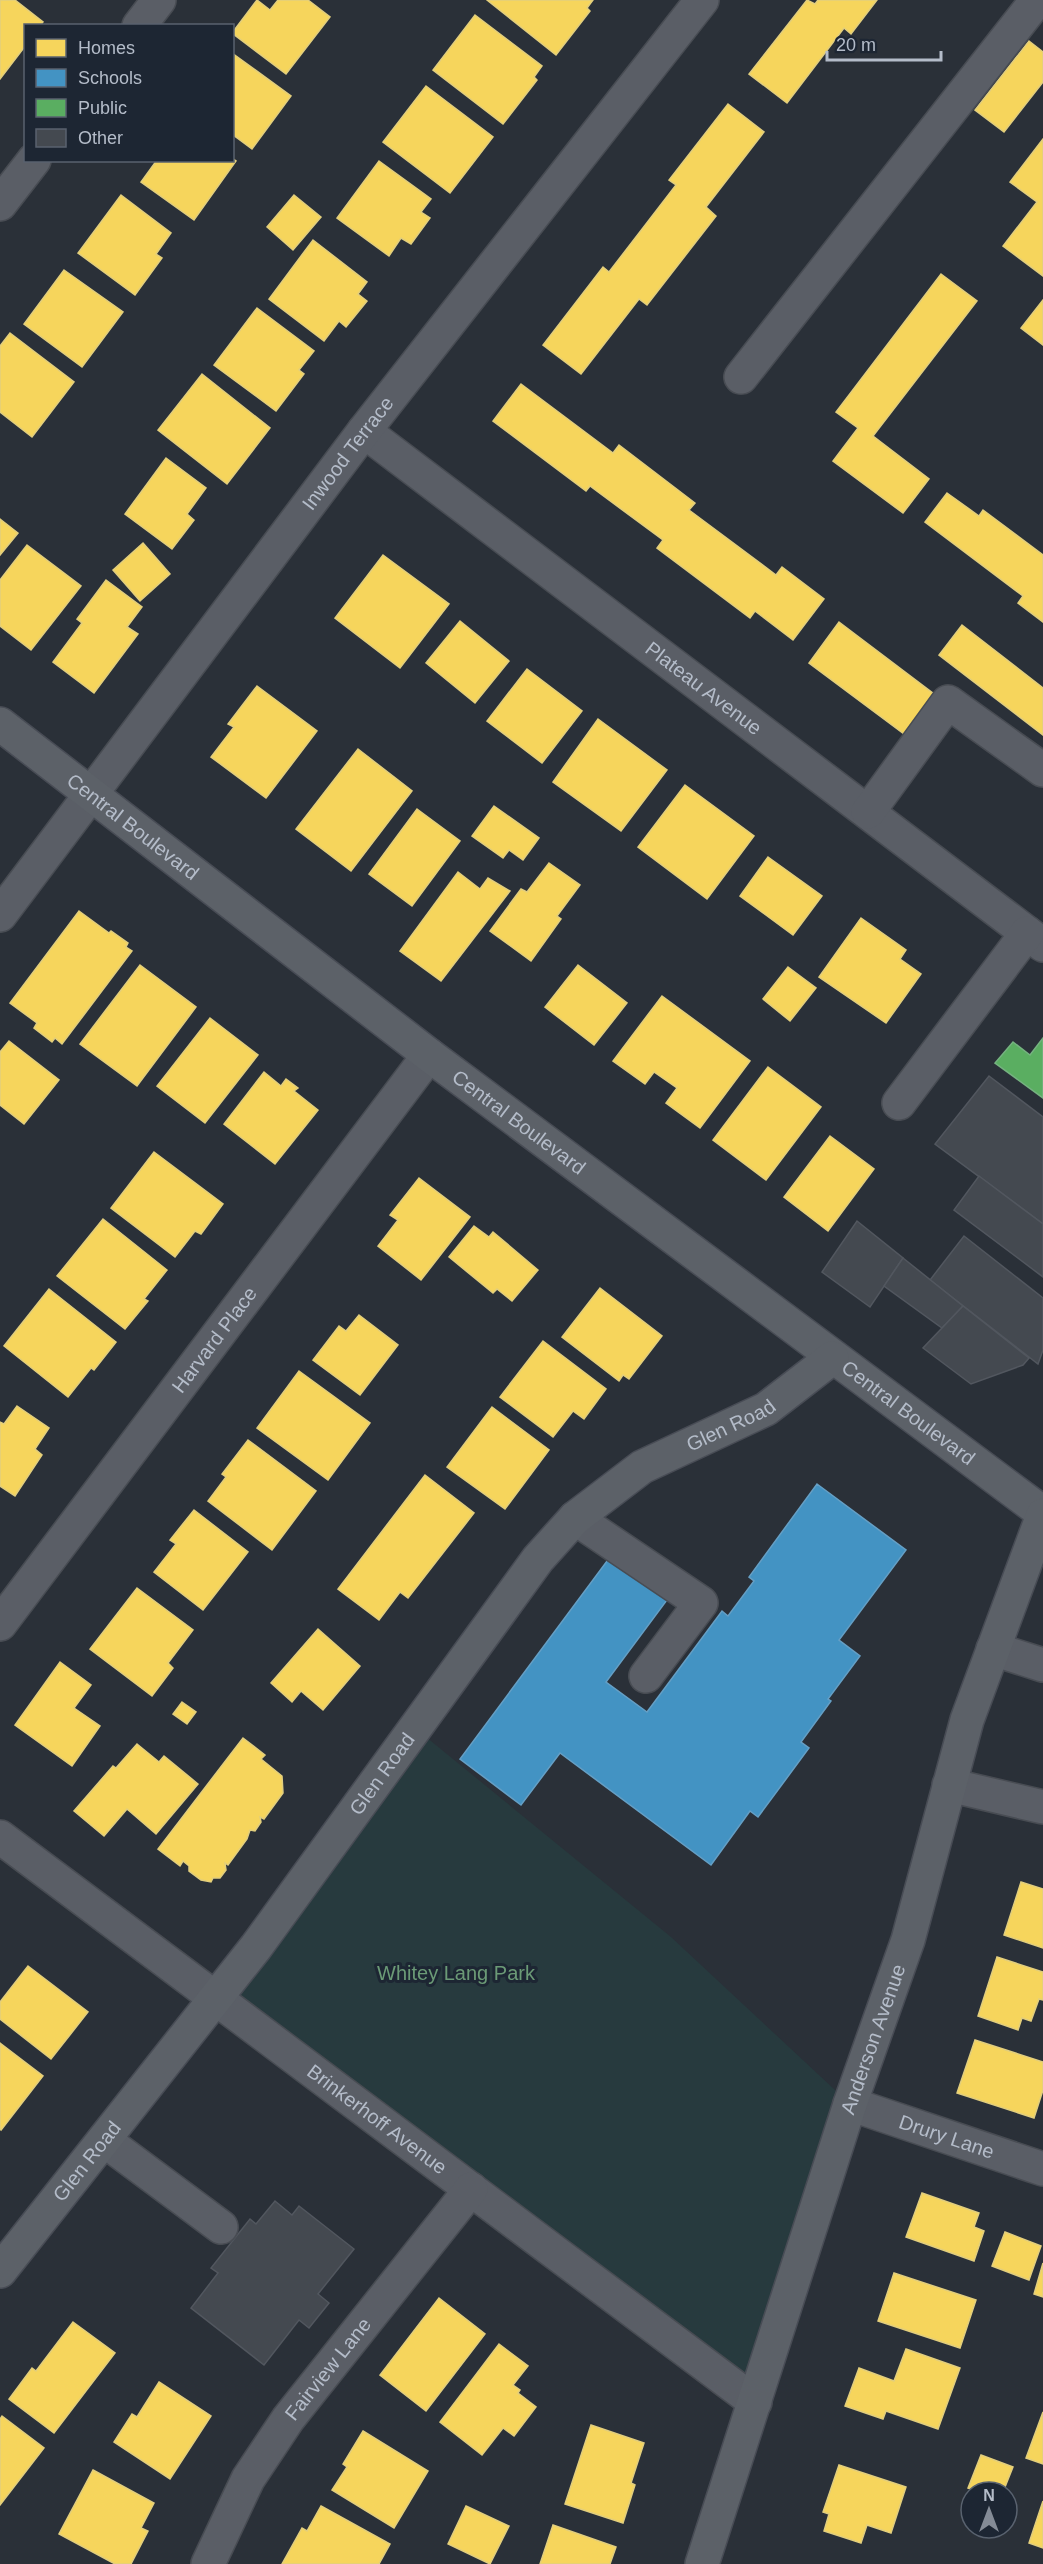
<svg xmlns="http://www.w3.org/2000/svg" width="1043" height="2564" viewBox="0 0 1043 2564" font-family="Helvetica,sans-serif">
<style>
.green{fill:#273a3e}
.homes{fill:#f6d55c;stroke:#e2ce7d;stroke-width:1.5}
.schools{fill:#4393c3;stroke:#659fc5;stroke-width:1.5}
.public{fill:#5aae61;stroke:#75b280;stroke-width:1.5}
.building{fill:#444950;stroke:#52575f;stroke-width:1.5}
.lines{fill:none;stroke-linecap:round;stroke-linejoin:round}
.minor-casing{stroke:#484c53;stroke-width:36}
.major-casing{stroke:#484c55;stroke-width:36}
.minor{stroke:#5a5e66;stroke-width:33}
.major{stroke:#5c6168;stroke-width:33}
.labels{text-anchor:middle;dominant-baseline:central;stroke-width:6;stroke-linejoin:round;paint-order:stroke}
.street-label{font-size:20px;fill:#b4bcc9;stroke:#1d2633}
.park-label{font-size:20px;fill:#6b9a76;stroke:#1d2633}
</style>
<rect width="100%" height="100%" fill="#2a3038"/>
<!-- green -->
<path class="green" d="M 415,1728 L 671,1937 L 850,2104 L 755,2402 L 215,1997 Z"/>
<!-- homes -->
<g class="homes">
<path d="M 0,0 L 15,0 L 43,22 L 40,26 L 26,26 L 26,45 L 0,79 Z"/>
<path d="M 257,0 L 270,10 L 278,0 L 308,0 L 330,17 L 286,74 L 232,33 Z"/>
<path d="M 487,0 L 593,0 L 587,8 L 590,11 L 556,55 Z"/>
<path d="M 807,0 L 815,4 L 818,0 L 877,0 L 851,34 L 844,28 L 787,103 L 749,74 Z"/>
<path d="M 475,15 L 542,66 L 534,77 L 537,80 L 503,124 L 433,70 Z"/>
<path d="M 1029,41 L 1043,52 L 1043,82 L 1004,132 L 975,110 Z"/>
<path d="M 232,53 L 291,96 L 252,149 L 232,134 Z"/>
<path d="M 426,86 L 493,137 L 450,193 L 383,142 Z"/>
<path d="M 728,104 L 764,132 L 706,207 L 716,216 L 647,305 L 639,299 L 581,374 L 543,345 L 603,267 L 609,272 L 676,185 L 669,180 Z"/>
<path d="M 1043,139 L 1043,276 L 1003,246 L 1037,202 L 1010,182 Z"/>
<path d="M 232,158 L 236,161 L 194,220 L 141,182 L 157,160 Z"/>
<path d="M 379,161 L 431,199 L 421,212 L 430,218 L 411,244 L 401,238 L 389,256 L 337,218 Z"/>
<path d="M 121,195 L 171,233 L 156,254 L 162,258 L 135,295 L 78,253 Z"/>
<path d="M 294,195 L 321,217 L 293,250 L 267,227 Z"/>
<path d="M 313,240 L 367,282 L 358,294 L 367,301 L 346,327 L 339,321 L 324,341 L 269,299 Z"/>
<path d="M 64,270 L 123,312 L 82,367 L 24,324 Z"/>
<path d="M 941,274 L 977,301 L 873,436 L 929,479 L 903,513 L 833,461 L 858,428 L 836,412 Z"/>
<path d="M 1043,300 L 1043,345 L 1021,328 Z"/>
<path d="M 257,308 L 314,351 L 299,370 L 304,374 L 276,411 L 214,365 Z"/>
<path d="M 10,333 L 74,382 L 32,437 L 0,412 L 0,346 Z"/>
<path d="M 202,374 L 270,428 L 227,484 L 158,430 Z"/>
<path d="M 521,384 L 613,453 L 619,445 L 695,503 L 689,510 L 776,575 L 782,567 L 824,599 L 793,640 L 755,611 L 750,618 L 657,548 L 663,540 L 590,486 L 586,491 L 493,421 Z"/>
<path d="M 166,458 L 206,488 L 187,514 L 194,520 L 172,549 L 125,514 Z"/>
<path d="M 947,493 L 979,516 L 983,510 L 1043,555 L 1043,622 L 1018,603 L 1023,596 L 925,522 Z"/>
<path d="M 0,519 L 18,533 L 0,555 Z"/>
<path d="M 143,543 L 170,574 L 140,601 L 113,570 Z"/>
<path d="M 27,545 L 81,586 L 31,650 L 0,626 L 0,580 Z"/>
<path d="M 383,555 L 449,604 L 400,668 L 335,618 Z"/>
<path d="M 106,580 L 142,607 L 127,627 L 138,634 L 94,693 L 53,662 L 82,623 L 77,619 Z"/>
<path d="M 460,621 L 509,661 L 475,703 L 426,663 Z"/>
<path d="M 839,622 L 934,694 L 904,734 L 809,663 Z"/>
<path d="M 962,625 L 1043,688 L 1043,735 L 939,655 Z"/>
<path d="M 527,669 L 582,711 L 542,763 L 487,721 Z"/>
<path d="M 257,686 L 317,731 L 266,798 L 211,757 L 234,727 L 228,724 Z"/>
<path d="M 598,719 L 667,770 L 621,831 L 553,782 Z"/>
<path d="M 358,749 L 412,791 L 351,871 L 296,829 Z"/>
<path d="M 685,785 L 754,836 L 707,899 L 638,847 Z"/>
<path d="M 494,806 L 539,838 L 523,860 L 509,850 L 503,858 L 472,836 Z"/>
<path d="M 417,809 L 460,841 L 412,906 L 369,874 Z"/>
<path d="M 768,857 L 822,896 L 793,935 L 740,896 Z"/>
<path d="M 549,863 L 580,885 L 557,916 L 561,919 L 531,961 L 490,931 L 521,889 L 527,892 Z"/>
<path d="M 458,872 L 480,889 L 488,878 L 510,891 L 441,981 L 400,951 Z"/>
<path d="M 79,911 L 109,933 L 111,931 L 128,943 L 126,947 L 132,951 L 62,1044 L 55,1038 L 52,1042 L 34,1028 L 37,1023 L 10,1003 Z"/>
<path d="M 861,918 L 906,950 L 900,959 L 921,974 L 886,1023 L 819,977 Z"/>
<path d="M 140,965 L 196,1007 L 137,1086 L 80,1044 Z"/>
<path d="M 578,965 L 627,1003 L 594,1045 L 545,1007 Z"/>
<path d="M 788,967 L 816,988 L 790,1021 L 763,999 Z"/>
<path d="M 662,996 L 750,1061 L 700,1128 L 666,1103 L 677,1088 L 654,1072 L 645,1084 L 613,1061 Z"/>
<path d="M 210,1018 L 258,1055 L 205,1123 L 157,1086 Z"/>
<path d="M 9,1041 L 59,1080 L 24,1124 L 0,1105 L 0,1052 Z"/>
<path d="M 768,1067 L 821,1107 L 766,1180 L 713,1140 Z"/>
<path d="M 264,1072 L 281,1086 L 286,1079 L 298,1088 L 294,1091 L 318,1110 L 275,1164 L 224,1124 Z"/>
<path d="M 830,1136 L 874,1169 L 828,1231 L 784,1197 Z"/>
<path d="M 154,1152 L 223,1204 L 201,1234 L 195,1231 L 175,1257 L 111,1208 Z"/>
<path d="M 419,1178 L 470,1217 L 421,1280 L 378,1246 L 398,1220 L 390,1215 Z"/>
<path d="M 103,1219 L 167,1270 L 144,1299 L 148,1301 L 125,1329 L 57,1276 Z"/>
<path d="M 474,1226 L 489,1237 L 493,1232 L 538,1270 L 512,1301 L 497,1289 L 493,1293 L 449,1257 Z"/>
<path d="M 600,1288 L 662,1336 L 629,1379 L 623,1375 L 619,1381 L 562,1337 Z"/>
<path d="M 49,1289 L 116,1342 L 94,1370 L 91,1368 L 68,1397 L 4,1346 Z"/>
<path d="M 359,1315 L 398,1345 L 360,1395 L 313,1360 L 339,1326 L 346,1331 Z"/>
<path d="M 543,1341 L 606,1389 L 584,1419 L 573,1411 L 553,1437 L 500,1397 Z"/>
<path d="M 299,1371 L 370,1423 L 328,1480 L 257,1428 Z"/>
<path d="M 17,1406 L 49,1428 L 35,1449 L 42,1455 L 15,1496 L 0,1486 L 0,1422 L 4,1424 Z"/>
<path d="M 492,1407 L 549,1450 L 505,1509 L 447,1467 Z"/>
<path d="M 248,1440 L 316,1491 L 272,1550 L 208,1501 L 226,1477 L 222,1474 Z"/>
<path d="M 425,1475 L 474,1513 L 408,1598 L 400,1592 L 379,1620 L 338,1589 Z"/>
<path d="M 194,1510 L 248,1552 L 203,1610 L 154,1572 L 176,1544 L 170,1540 Z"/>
<path d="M 137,1588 L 193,1630 L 168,1663 L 173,1668 L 152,1696 L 90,1649 Z"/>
<path d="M 318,1629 L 360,1666 L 323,1710 L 301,1691 L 292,1702 L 271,1683 Z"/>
<path d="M 60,1662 L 91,1685 L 74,1708 L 100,1726 L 72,1766 L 15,1725 Z"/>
<path d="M 182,1702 L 196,1712 L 187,1724 L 173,1714 Z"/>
<path d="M 243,1738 L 265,1755 L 261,1759 L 282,1776 L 283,1793 L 264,1819 L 260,1817 L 261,1822 L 255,1831 L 250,1830 L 247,1839 L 228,1865 L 225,1863 L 226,1870 L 220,1878 L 213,1878 L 211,1882 L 201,1880 L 189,1871 L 189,1866 L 183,1861 L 180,1866 L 158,1849 Z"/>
<path d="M 137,1744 L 159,1762 L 164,1756 L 198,1784 L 156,1834 L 127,1809 L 104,1836 L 74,1811 L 113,1766 L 116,1768 Z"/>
<path d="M 1021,1882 L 1043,1889 L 1043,1948 L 1004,1935 Z"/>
<path d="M 997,1957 L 1043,1972 L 1043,2000 L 1039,1999 L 1031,2021 L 1022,2018 L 1018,2030 L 978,2016 Z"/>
<path d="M 28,1966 L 88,2012 L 51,2059 L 0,2019 L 0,2002 Z"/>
<path d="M 975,2040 L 1043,2062 L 1043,2090 L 1034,2118 L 957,2093 Z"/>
<path d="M 0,2043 L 43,2076 L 1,2130 L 0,2129 Z"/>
<path d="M 922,2193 L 979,2213 L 974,2227 L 984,2231 L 974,2261 L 906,2237 Z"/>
<path d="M 1005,2232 L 1041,2246 L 1029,2280 L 992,2266 Z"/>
<path d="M 1043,2263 L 1043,2297 L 1034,2294 Z"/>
<path d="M 894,2273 L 976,2300 L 960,2348 L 878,2321 Z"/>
<path d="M 439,2298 L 485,2334 L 426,2411 L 380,2375 Z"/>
<path d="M 73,2322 L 115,2353 L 54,2433 L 9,2399 L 32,2368 L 36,2371 Z"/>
<path d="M 499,2344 L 528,2366 L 513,2385 L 520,2390 L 518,2393 L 536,2407 L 514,2436 L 503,2428 L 482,2455 L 440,2422 Z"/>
<path d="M 906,2349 L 960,2368 L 938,2429 L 886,2411 L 883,2419 L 845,2406 L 859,2368 L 894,2381 Z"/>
<path d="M 159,2382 L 211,2416 L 170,2479 L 114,2442 L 132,2414 L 137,2417 Z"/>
<path d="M 1043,2412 L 1043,2464 L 1026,2458 Z"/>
<path d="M 2,2416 L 44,2448 L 0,2505 L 0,2419 Z"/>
<path d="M 591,2425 L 644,2443 L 631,2483 L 635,2485 L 623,2523 L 565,2504 Z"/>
<path d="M 363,2431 L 428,2471 L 394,2528 L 332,2490 L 347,2467 L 343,2464 Z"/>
<path d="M 981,2455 L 1013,2467 L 1003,2492 L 979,2492 L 968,2488 Z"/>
<path d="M 839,2465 L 906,2487 L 891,2533 L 867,2525 L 861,2543 L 824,2531 L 829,2514 L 823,2512 Z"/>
<path d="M 93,2470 L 154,2503 L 141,2528 L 148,2531 L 131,2564 L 115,2564 L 59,2534 Z"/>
<path d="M 1043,2501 L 1043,2548 L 1029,2543 Z"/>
<path d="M 321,2506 L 390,2544 L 379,2564 L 282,2564 L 302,2528 L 307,2531 Z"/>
<path d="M 466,2506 L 509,2526 L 490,2564 L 448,2544 Z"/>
<path d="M 553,2525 L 616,2547 L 610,2564 L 540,2564 Z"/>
</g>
<!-- schools -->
<path class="schools" d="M 817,1484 L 906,1550 L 839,1640 L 860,1656 L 828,1699 L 831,1701 L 801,1742 L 809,1748 L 758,1817 L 750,1811 L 711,1865 L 560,1753 L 521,1805 L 460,1759 L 610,1557 L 667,1600 L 606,1682 L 647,1712 L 722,1611 L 728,1616 L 754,1581 L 749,1577 Z"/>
<!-- public -->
<path class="public" d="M 1043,1038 L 1043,1098 L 995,1063 L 1013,1042 L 1030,1055 Z"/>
<!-- building -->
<g class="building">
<path d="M 989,1076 L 1043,1117 L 1043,1224 L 935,1144 Z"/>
<path d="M 979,1176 L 1043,1224 L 1043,1277 L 954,1210 Z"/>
<path d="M 857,1221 L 903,1258 L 870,1307 L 822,1272 Z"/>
<path d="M 964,1236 L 1043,1298 L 1043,1350 L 1038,1364 L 930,1280 Z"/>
<path d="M 903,1258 L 963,1306 L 942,1328 L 884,1286 Z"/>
<path d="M 963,1306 L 1029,1358 L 1023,1365 L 971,1384 L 923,1348 Z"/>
<path d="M 275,2201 L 292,2215 L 299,2206 L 354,2249 L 318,2294 L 329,2303 L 309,2328 L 299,2320 L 264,2365 L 191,2308 L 218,2273 L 211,2268 L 250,2219 L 256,2224 Z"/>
</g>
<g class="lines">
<defs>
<g id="minor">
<path d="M 139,26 L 159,0"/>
<path d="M 0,204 L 34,160"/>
<path d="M 741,377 L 1037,0"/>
<path id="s1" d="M 364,431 L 1043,945"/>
<path d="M 868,812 L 948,702 L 1043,770"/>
<path id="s2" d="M 0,915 L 364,431 L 702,0"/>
<path d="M 899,1103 L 1027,933"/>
<path d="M 575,1518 L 701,1603 L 646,1676"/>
<path id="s3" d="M 0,1624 L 429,1055"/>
<path d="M 993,1649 L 1043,1665"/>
<path d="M 949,1785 L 1043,1807"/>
<path id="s4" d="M 0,1837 L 755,2402"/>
<path id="s5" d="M 850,2104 L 1043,2169"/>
<path d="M 104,2140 L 221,2227"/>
<path id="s6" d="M 208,2564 L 248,2479 L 288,2419 L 471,2189"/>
</g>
<g id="major">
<path id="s7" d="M 0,724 L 429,1055 L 1043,1513"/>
<path id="s8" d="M 0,2271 L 256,1947 L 538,1559 L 575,1518 L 642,1467 L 766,1409 L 832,1358"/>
<path id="s9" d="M 702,2564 L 850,2104 L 908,1940 L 967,1720 L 1043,1515"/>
</g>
</defs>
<!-- minor casing -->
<use href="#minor" class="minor-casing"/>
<!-- major casing -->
<use href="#major" class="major-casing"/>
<!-- minor -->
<use href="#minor" class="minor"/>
<!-- major -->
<use href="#major" class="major"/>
</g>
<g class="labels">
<!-- street labels -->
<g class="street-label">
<text stroke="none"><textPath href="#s2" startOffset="578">Inwood Terrace</textPath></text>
<text stroke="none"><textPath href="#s1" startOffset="426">Plateau Avenue</textPath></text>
<text stroke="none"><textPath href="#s7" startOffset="168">Central Boulevard</textPath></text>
<text stroke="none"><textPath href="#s7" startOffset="654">Central Boulevard</textPath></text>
<text stroke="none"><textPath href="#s3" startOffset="356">Harvard Place</textPath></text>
<text stroke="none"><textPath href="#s7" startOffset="1140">Central Boulevard</textPath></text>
<text stroke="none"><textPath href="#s8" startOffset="1130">Glen Road</textPath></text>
<text stroke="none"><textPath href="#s8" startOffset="627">Glen Road</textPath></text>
<text stroke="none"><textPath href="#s9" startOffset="552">Anderson Avenue</textPath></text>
<text stroke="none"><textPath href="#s4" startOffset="471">Brinkerhoff Avenue</textPath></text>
<text stroke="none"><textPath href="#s5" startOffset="102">Drury Lane</textPath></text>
<text stroke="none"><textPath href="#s8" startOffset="140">Glen Road</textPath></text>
<text stroke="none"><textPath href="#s6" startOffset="230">Fairview Lane</textPath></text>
</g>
<!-- park labels -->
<g class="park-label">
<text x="456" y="1973">Whitey Lang Park</text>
</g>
</g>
<!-- legend -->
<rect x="24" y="24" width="210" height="138" fill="#1d2633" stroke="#59626f" stroke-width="1.5"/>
<rect x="36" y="39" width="30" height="18" fill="#f6d55c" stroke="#59626f" stroke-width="1.5"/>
<text x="78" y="54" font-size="18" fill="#b4bcc9">Homes</text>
<rect x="36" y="69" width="30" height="18" fill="#4393c3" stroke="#59626f" stroke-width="1.5"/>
<text x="78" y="84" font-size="18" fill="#b4bcc9">Schools</text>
<rect x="36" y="99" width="30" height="18" fill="#5aae61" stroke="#59626f" stroke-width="1.5"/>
<text x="78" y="114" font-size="18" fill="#b4bcc9">Public</text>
<rect x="36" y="129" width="30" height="18" fill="#444950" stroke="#59626f" stroke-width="1.5"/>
<text x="78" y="144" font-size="18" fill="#b4bcc9">Other</text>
<!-- north arrow -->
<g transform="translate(989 2510)"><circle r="28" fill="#1d2633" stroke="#59626f" stroke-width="1.5"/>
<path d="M0-4.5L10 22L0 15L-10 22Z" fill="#848b96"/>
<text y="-9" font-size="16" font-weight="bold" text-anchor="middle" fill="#b4bcc9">N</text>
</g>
<!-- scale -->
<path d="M827 51v9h114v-9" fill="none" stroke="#b4bcc9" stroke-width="3"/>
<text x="836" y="51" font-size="18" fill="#b4bcc9" stroke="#1d2633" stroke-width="4.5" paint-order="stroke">20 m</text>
</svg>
